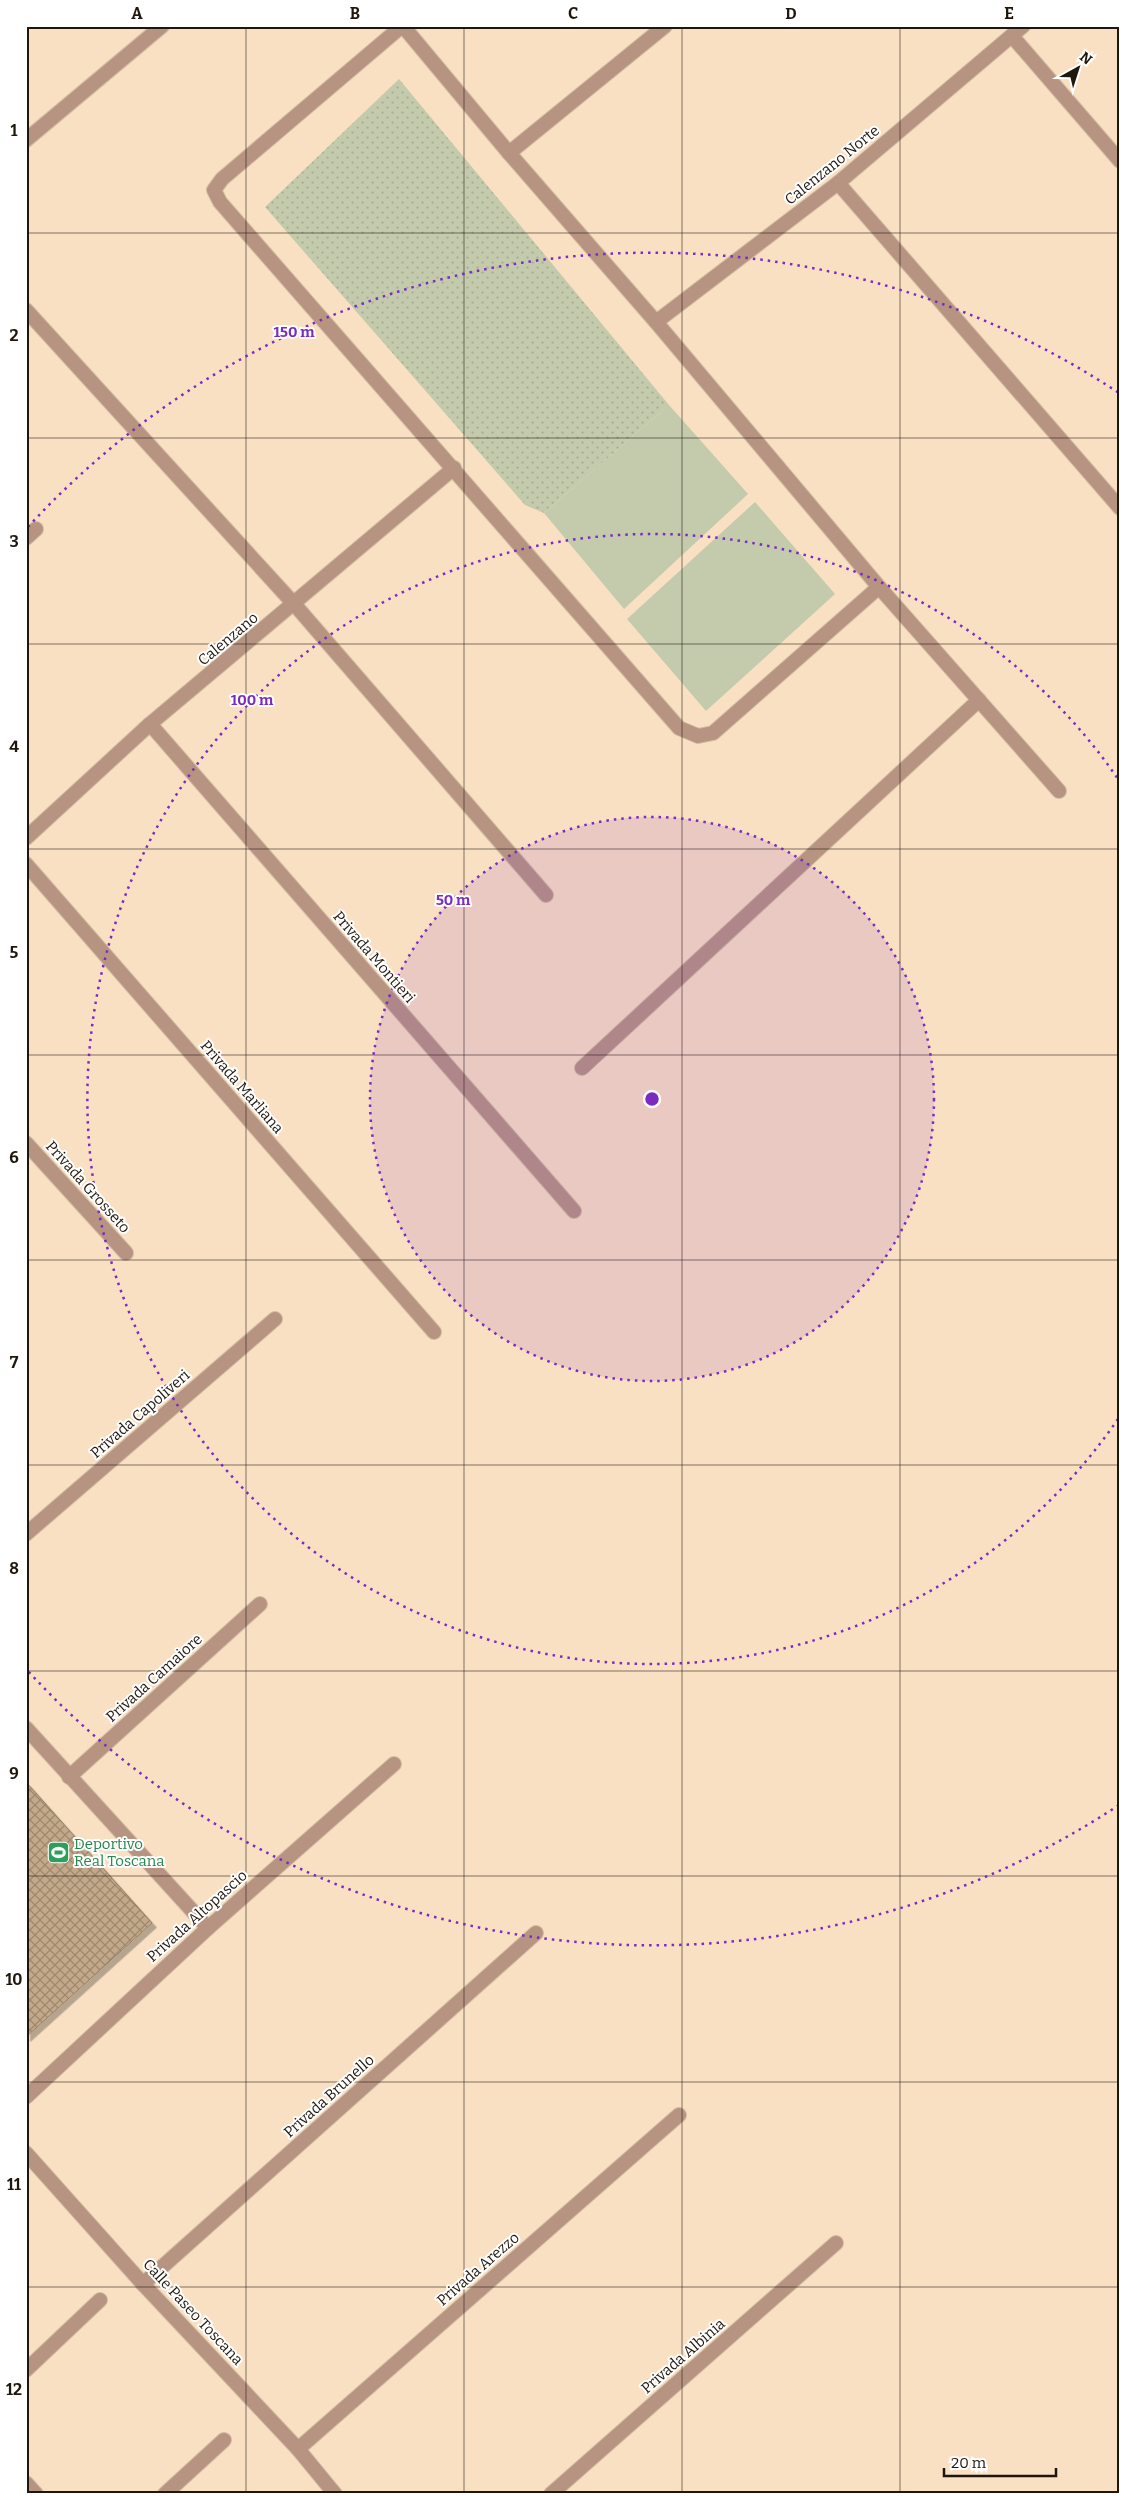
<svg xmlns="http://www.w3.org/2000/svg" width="1146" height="2520" viewBox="0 0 1146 2520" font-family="Bitter,serif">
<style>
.grass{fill:#c4caac}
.park{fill:url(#park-dots)}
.building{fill:url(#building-cross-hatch);stroke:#978166;filter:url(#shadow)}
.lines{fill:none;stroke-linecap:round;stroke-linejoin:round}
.minor-casing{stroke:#d2bca2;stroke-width:16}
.minor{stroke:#b79382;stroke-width:14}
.grid{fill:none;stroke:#1f170c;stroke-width:1;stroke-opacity:0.55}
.ring{fill:none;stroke:#7b2cbf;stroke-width:2.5;stroke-dasharray:2.5 5}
.labels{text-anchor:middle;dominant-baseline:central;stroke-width:4;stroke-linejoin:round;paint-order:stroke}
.street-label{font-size:15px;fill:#1f170c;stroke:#fff}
.leisure-label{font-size:15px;fill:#27864d;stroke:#fff;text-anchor:start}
.centre{fill:#7b2cbf;stroke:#fff;stroke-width:2.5}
.ring-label{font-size:15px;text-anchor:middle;font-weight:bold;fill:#7b2cbf;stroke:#fff;stroke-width:4;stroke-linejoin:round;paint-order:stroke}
.neatline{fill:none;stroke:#1f170c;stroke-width:2}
.grid-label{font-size:16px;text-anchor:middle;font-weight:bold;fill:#1f170c}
</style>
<defs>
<pattern id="park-dots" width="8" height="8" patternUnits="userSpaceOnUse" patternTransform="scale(1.25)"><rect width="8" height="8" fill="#c4caac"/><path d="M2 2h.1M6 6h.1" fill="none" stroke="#a8ad93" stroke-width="1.8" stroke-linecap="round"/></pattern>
<pattern id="building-cross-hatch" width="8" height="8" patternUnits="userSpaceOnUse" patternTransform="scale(1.25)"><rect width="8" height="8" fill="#c3a98a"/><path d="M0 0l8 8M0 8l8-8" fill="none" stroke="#9e896f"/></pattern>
<filter id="shadow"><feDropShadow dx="4.5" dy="4.5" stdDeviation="0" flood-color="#0004"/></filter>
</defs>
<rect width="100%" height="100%" fill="#f9e0c3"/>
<!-- grass -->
<g class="grass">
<path d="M 669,405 L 748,494 L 624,609 L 544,513 Z"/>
<path d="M 755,502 L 835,594 L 706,711 L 627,619 Z"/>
</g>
<!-- park -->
<path class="park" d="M 399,79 L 669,405 L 544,513 L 525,505 L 265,207 Z"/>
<!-- building -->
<path class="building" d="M 26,1782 L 152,1923 L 26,2037 Z"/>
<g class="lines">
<defs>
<g id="minor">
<path d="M 402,26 L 222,179 L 214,190 L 220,202 L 679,728 L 698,736 L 713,733 L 879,587"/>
<path d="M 403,26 L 509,153 L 656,322 L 879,587 L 1059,791"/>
<path d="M 1012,36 L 1120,161"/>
<path d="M 26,140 L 162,26"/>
<path d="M 509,153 L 665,26"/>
<path d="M 838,183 L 1120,508"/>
<path d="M 26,310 L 295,605 L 546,895"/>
<path d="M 656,322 L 838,183 L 1023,26"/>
<path d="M 26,538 L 36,529"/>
<path d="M 150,724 L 574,1211"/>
<path d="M 26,838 L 150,724 L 454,468"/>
<path d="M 26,864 L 434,1332"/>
<path d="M 582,1068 L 979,700"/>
<path d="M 26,1143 L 126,1253"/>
<path d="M 26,1534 L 275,1319"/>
<path d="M 26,1728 L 208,1928"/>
<path d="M 69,1777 L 260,1604"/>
<path d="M 26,2097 L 208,1928 L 394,1764"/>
<path d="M 26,2153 L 143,2284 L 298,2449 L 335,2494"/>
<path d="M 143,2284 L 536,1933"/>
<path d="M 26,2370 L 100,2300"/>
<path d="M 298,2449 L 679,2115"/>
<path d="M 26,2483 L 36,2494"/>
<path d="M 165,2494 L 224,2440"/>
<path d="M 551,2494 L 836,2243"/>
</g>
</defs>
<!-- minor casing -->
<use href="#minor" class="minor-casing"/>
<!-- minor -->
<use href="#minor" class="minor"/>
</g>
<!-- grid -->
<path class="grid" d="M 246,26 L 246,2494M 464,26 L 464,2494M 682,26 L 682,2494M 900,26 L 900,2494M 26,233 L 1120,233M 26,438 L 1120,438M 26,644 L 1120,644M 26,849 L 1120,849M 26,1055 L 1120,1055M 26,1260 L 1120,1260M 26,1465 L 1120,1465M 26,1671 L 1120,1671M 26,1876 L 1120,1876M 26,2082 L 1120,2082M 26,2287 L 1120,2287"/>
<!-- distance rings -->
<circle cx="652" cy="1099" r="282" fill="#7b2cbf" fill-opacity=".12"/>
<g class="ring">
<circle cx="652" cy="1099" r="282"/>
<path d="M1118 1419A565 565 0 1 1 1118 779"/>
<path d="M1119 1805A847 847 0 0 1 28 1671M28 527A847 847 0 0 1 1119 393"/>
</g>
<!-- icons -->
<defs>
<symbol id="stadium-square" viewBox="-11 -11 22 22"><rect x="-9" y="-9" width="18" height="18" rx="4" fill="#2e9e5b" stroke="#fff"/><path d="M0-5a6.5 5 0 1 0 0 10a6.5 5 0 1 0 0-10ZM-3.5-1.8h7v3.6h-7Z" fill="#fff"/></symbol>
</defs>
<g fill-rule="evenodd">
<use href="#stadium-square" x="46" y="1840" width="25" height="25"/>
</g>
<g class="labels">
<!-- street labels -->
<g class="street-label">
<text transform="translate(832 165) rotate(-39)">Calenzano Norte</text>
<text transform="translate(228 639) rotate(-40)">Calenzano</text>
<text transform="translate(374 957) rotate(49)">Privada Montieri</text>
<text transform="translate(242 1087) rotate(49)">Privada Marliana</text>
<text transform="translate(88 1187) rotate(48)">Privada Grosseto</text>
<text transform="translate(140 1414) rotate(-41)">Privada Capoliveri</text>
<text transform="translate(154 1678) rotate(-42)">Privada Camaiore</text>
<text transform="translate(197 1916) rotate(-42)">Privada Altopascio</text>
<text transform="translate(329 2096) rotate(-42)">Privada Brunello</text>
<text transform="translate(478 2269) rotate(-41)">Privada Arezzo</text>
<text transform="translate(193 2312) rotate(47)">Calle Paseo Toscana</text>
<text transform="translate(683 2356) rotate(-41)">Privada Albinia</text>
</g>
<!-- leisure labels -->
<g class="leisure-label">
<text x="74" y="1844">Deportivo<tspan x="74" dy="17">Real Toscana</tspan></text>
</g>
</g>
<circle cx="652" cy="1099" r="8" class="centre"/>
<g class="ring-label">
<text x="294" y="337">150 m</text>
<text x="252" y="705">100 m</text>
<text x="453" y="905">50 m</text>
</g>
<!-- border -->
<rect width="1146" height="2520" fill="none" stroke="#ffffff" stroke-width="55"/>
<!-- north arrow -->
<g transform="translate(1078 68) rotate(39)" stroke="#ffffff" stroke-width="4" paint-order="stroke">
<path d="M0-4L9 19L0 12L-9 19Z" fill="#1f170c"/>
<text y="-8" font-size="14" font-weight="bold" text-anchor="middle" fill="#1f170c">N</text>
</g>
<!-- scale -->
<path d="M944 2468v8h112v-8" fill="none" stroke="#1f170c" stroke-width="2.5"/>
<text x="951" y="2468" font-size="15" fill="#1f170c" stroke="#ffffff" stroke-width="4" paint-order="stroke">20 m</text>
<rect x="28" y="28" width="1090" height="2464" class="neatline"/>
<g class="grid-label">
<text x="137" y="19">A</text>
<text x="355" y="19">B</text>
<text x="573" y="19">C</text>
<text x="791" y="19">D</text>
<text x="1009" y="19">E</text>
<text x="14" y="136">1</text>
<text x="14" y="341">2</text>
<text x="14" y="547">3</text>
<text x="14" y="752">4</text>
<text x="14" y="958">5</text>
<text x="14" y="1163">6</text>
<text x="14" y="1368">7</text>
<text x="14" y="1574">8</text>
<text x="14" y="1779">9</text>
<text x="14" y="1985">10</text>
<text x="14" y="2190">11</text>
<text x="14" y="2395">12</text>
</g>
</svg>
